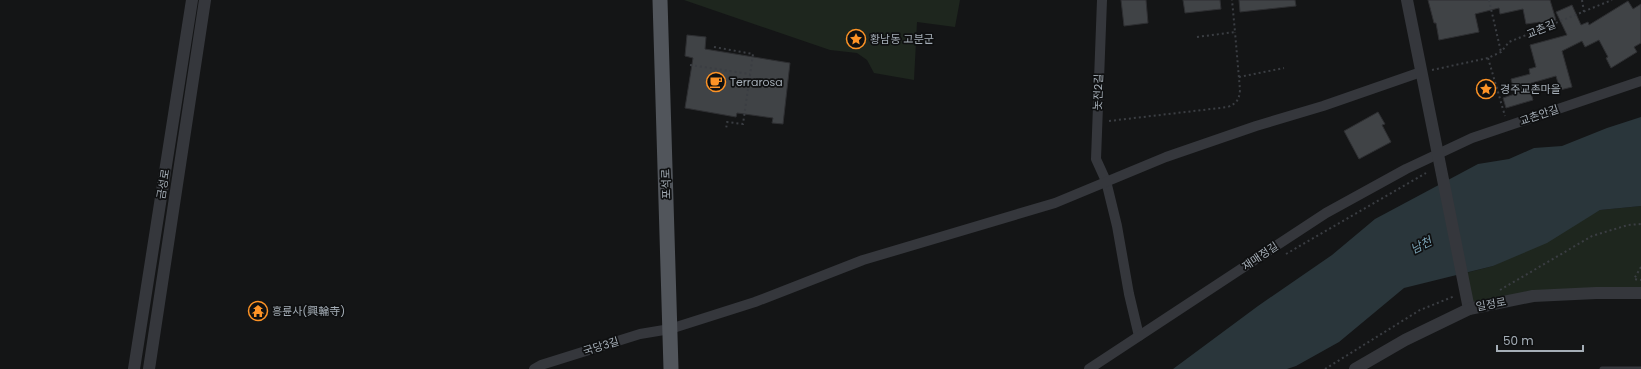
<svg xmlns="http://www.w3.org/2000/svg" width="1641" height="369" viewBox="0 0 1641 369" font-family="Poppins,'Noto Sans KR',sans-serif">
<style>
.green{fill:#1e261e}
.water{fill:#2a363b}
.building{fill:#404346;stroke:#2e2f32}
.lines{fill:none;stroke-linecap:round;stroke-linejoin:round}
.path{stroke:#3b3e43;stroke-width:2;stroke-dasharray:2 3;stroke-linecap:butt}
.service{stroke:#35373c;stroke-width:5}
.minor{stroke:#35373c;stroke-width:10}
.tertiary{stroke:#35373c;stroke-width:12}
.primary{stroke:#51555b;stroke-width:15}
.labels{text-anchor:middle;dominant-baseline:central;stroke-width:3.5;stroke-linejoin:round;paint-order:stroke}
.street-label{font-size:11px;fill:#a5aeb7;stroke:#0f1011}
.poi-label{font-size:11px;fill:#a5aeb7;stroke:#0f1011;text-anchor:start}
.water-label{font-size:12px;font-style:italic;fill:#7aa3b5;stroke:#0f1011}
</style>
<rect width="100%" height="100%" fill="#141516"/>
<!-- green -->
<g class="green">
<path d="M 684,0 L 960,0 L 955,27 L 917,22 L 914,80 L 874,73 L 867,60 L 857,53 L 830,50 Z"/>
<path d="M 1641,206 L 1641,296 L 1596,293 L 1469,309 L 1462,274 L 1493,266 L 1600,210 Z"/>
</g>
<!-- water -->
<path class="water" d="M 1641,117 L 1641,206 L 1600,210 L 1547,243 L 1493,266 L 1404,288 L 1339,342 L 1296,366 L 1287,369 L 1173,369 L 1258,306 L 1332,255 L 1375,219 L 1478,164 L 1509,159 L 1534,148 L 1562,146 L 1607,128 Z"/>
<!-- building -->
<g class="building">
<path d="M 1121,0 L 1146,0 L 1148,23 L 1124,26 Z"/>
<path d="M 1183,0 L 1220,0 L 1221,9 L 1185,13 Z"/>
<path d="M 1239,0 L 1295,0 L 1296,6 L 1240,12 Z"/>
<path d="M 1428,0 L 1550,0 L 1556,20 L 1541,25 L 1540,22 L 1526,24 L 1523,9 L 1500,14 L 1499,8 L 1475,14 L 1479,32 L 1439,40 L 1436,23 L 1434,23 Z"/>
<path d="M 1628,1 L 1633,9 L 1641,4 L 1641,43 L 1634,47 L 1637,52 L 1611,68 L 1606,58 L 1608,57 L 1599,40 L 1585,47 L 1582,41 L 1562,51 L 1572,87 L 1560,90 L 1556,76 L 1528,84 L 1533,100 L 1506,108 L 1503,98 L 1515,94 L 1511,79 L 1530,74 L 1529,69 L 1536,67 L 1530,45 L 1567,35 L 1556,12 L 1572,5 L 1581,25 L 1588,22 L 1589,25 Z"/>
<path d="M 687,35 L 706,37 L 705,49 L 790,63 L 783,124 L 772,123 L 773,118 L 737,113 L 736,117 L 685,108 L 693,58 L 685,56 Z"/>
<path d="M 1378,112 L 1385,124 L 1382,125 L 1391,142 L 1359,159 L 1344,131 Z"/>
</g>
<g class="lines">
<!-- path -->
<g class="path">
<path d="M 1489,0 L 1501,52"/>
<path d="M 1582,0 L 1584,12"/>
<path d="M 1197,37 L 1235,32 L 1232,0"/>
<path d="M 714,47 L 753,54 L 743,124 L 727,122 L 726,130"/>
<path d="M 1488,58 L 1505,116"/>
<path d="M 690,65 L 750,74"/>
<path d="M 1432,70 L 1488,58 L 1501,52 L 1509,42 L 1612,0"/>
<path d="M 1239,77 L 1284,68"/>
<path d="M 1109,121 L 1228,107 C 1237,103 1239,100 1240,90 L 1235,32"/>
<path d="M 1286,254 L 1426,173"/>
<path d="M 1641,267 L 1634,279 L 1641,280"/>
<path d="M 1500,290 L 1592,236 L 1628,225 L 1641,224"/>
<path d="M 1325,369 L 1420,310 L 1455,296"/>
</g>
<!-- service -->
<path class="service" d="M 1602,369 L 1641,369"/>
<!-- minor -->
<g class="minor">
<path d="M 1102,0 L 1096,159 L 1106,181 L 1117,226 L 1129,294 L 1139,336"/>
<path d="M 534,369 L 541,365 L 640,334 L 670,329 L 755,302 L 863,260 L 1055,203 L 1166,157 L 1256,126 L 1323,106 L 1421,72"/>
<path d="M 1089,369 L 1326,213 L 1406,169 L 1472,138 L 1641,81"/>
</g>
<!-- tertiary -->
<g class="tertiary">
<path d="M 1407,0 L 1469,309"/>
<path d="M 134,369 L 192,0"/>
<path d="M 149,369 L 205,0"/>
<path d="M 1355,369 L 1405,340 L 1469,309 L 1533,296 L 1596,293 L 1641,293"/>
</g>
<!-- primary -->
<path class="primary" d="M 660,0 L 671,369"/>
</g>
<!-- icons -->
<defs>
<symbol id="sight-ring" viewBox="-11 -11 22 22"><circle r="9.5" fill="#0f1011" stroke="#fd9326" stroke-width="1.5"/><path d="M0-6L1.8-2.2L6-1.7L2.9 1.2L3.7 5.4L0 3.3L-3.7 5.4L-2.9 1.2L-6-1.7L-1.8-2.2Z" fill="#fd9326"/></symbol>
<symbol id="cafe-ring" viewBox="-11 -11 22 22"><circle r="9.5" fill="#0f1011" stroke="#fd9326" stroke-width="1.5"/><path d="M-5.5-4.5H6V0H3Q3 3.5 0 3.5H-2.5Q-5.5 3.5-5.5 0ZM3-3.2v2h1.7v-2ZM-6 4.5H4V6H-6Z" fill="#fd9326"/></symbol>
<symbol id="temple-ring" viewBox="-11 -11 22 22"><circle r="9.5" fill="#0f1011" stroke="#fd9326" stroke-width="1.5"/><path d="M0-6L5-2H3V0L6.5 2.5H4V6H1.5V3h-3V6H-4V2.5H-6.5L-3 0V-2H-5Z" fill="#fd9326"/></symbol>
</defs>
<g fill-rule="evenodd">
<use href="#sight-ring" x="845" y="28" width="22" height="22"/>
<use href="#cafe-ring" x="705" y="71" width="22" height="22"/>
<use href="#sight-ring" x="1475" y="78" width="22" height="22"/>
<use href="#temple-ring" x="247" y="300" width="22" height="22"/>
</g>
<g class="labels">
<!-- street labels -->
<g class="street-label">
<text transform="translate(1541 29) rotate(-22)">교촌길</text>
<text transform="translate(1098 92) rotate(-88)">놋전2길</text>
<text transform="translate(1539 115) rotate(-19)">교촌안길</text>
<text transform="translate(163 184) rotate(-81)">금성로</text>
<text transform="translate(666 184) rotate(-92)">포석로</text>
<text transform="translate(1260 256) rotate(-34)">재매정길</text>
<text transform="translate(1491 304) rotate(-11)">일정로</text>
<text transform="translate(601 346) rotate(-17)">국당3길</text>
</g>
<!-- poi labels -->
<g class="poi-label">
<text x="870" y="39">황남동 고분군</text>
<text x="730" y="82">Terrarosa</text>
<text x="1500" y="89">경주교촌마을</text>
<text x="272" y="311">흥륜사(興輪寺)</text>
</g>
<!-- water labels -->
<g class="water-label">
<text transform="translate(1421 245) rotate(-27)">남천</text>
</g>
</g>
<!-- scale -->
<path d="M1497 345v6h86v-6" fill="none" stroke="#a5aeb7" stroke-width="2"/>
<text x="1503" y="345" font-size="12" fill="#a5aeb7" stroke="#0f1011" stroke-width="3" paint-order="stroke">50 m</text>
</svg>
